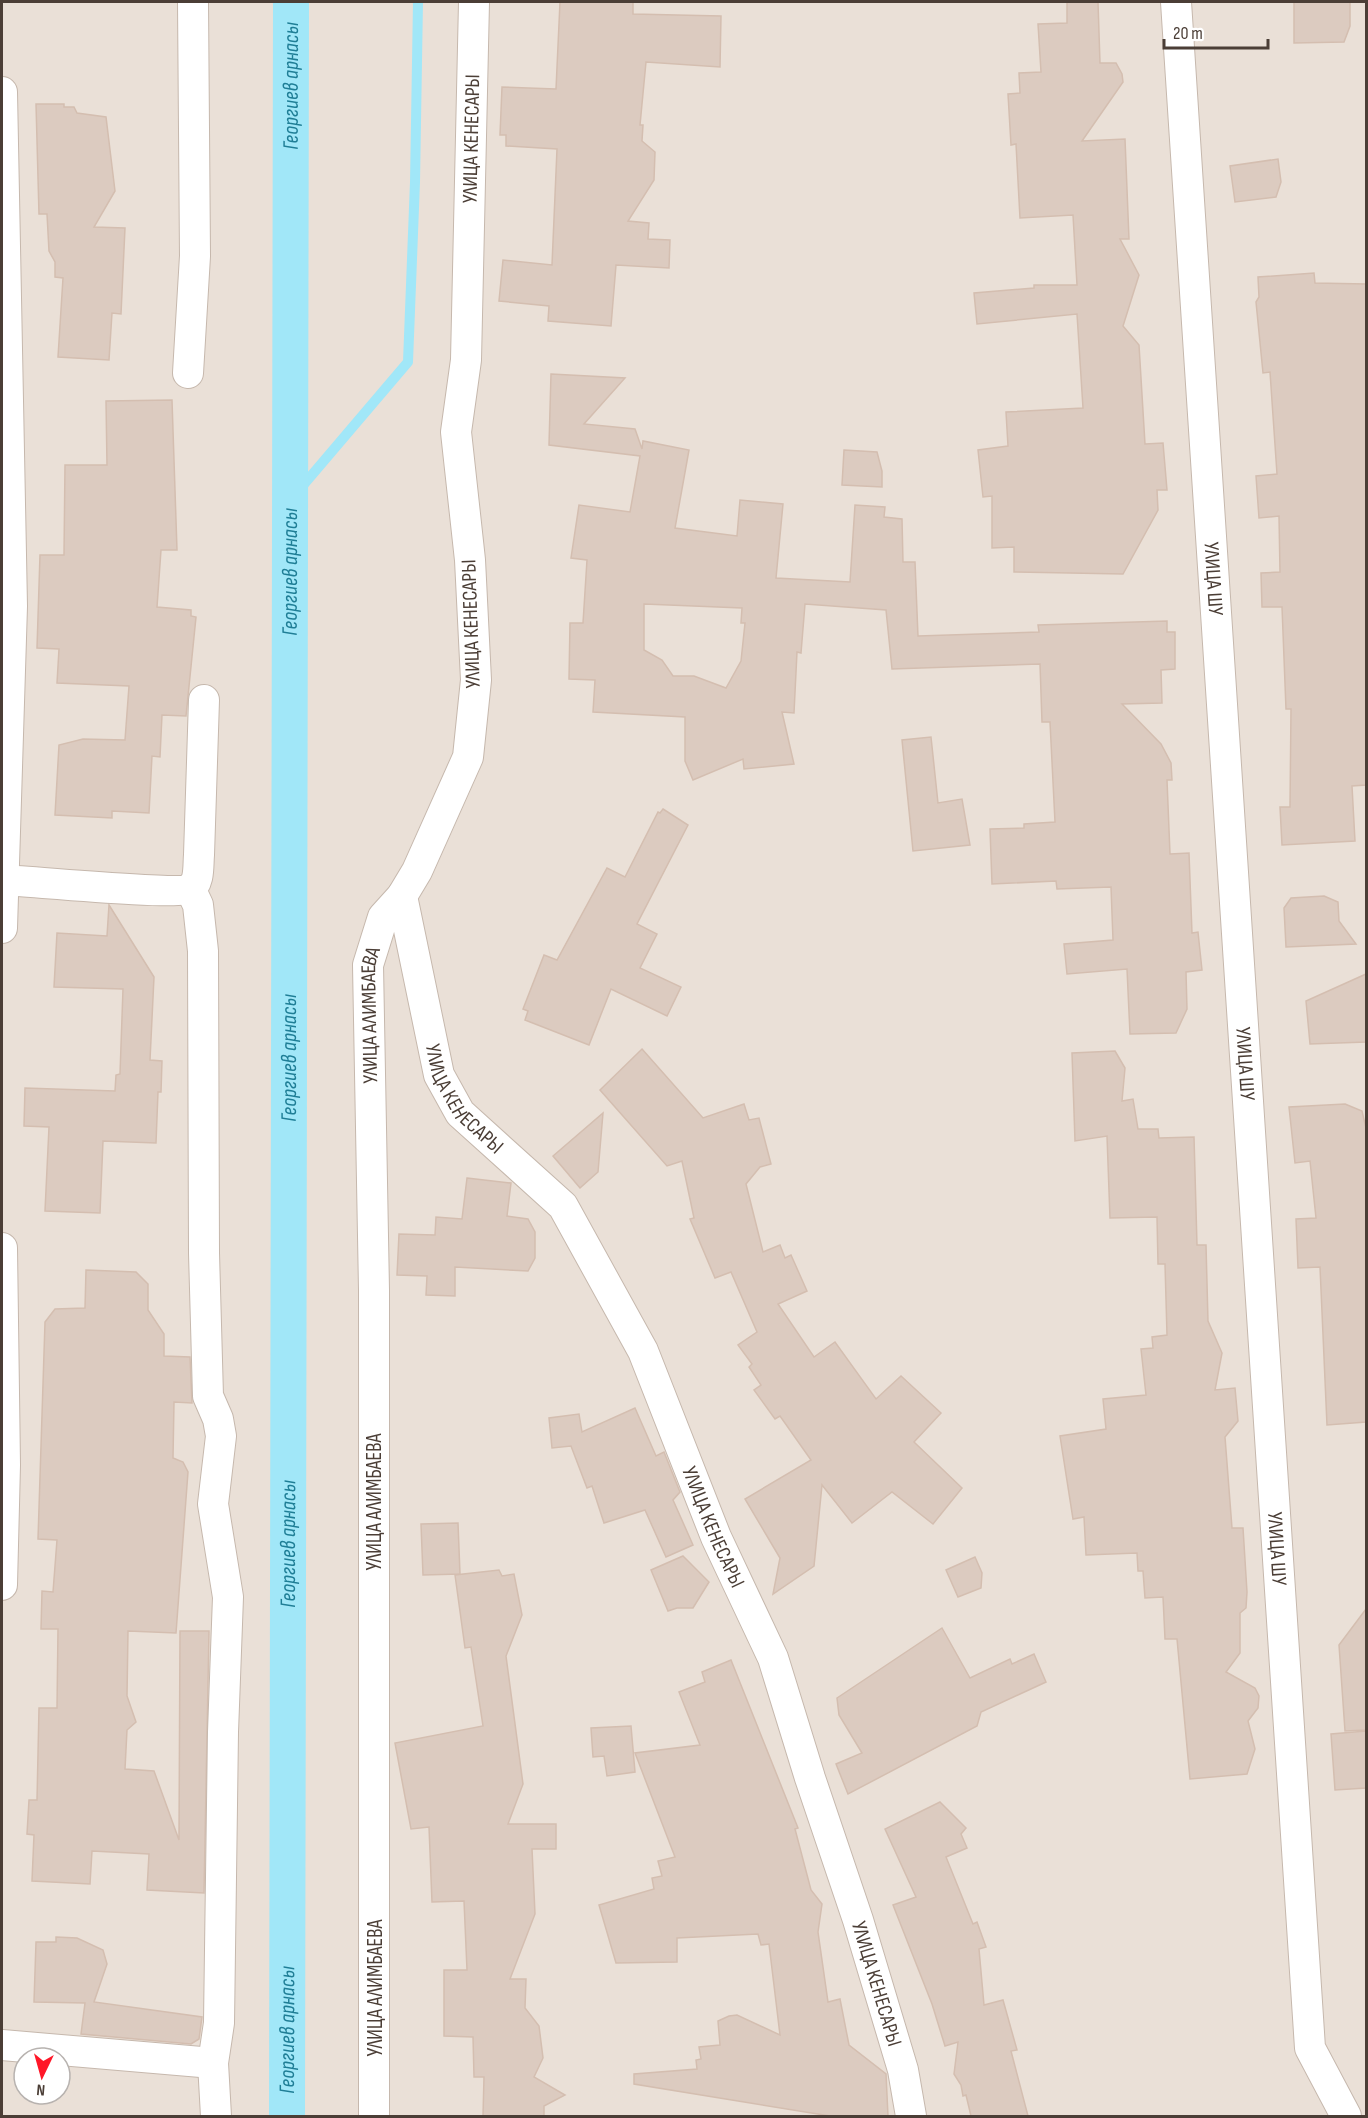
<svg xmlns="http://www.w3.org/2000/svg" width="1368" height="2118" viewBox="0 0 1368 2118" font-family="'Sofia Sans Condensed',sans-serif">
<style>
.residential{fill:#eae0d7;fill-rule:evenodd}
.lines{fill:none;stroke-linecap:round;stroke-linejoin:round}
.stream{stroke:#a1e7f8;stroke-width:10}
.canal{stroke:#a1e7f8;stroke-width:36}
.building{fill:#dccbc0;stroke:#d4beb0;stroke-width:1.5;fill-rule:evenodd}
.minor-casing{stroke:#c6b8ad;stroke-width:32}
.minor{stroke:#fff;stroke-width:30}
.labels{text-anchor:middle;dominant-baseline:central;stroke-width:4.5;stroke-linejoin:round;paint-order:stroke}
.street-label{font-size:21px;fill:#4b3e36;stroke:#fff}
.water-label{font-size:22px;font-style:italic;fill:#1f7e96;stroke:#fff}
</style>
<rect width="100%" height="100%" fill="#f6efe9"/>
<!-- residential -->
<path class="residential" d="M 2,2 L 1366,2 L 1366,2116 L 2,2116 ZM 24,2058 L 60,2058 L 60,2094 L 24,2094 Z"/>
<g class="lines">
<!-- stream -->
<path class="stream" d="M 288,503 L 408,362 L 415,182 L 418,2"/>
<!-- canal -->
<path class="canal" id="s1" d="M 287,2116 L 291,2"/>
</g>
<!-- building -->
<g class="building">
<path d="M 560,2 L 633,2 L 633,14 L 721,16 L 720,67 L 646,62 L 640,125 L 643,125 L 642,141 L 655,152 L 654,180 L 628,221 L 649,223 L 648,239 L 670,240 L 669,268 L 616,265 L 611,326 L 548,321 L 549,306 L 499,301 L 503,260 L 552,265 L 557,149 L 506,146 L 506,135 L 500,135 L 502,87 L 556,89 Z"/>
<path d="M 1067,2 L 1098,2 L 1100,63 L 1116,63 L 1122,74 L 1123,82 L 1082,141 L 1125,139 L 1129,239 L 1120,239 L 1139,275 L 1123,326 L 1139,345 L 1145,444 L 1163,443 L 1167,490 L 1157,490 L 1158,510 L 1123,574 L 1014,572 L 1014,547 L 992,548 L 992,496 L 983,497 L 978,450 L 1008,446 L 1006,412 L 1083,408 L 1077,314 L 977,324 L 974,293 L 1034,288 L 1034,285 L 1077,285 L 1073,215 L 1020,218 L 1016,144 L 1011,145 L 1008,94 L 1020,93 L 1019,73 L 1041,72 L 1038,24 L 1067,23 Z"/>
<path d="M 1294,2 L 1350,2 L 1350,26 L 1344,42 L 1294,43 Z"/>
<path d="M 36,104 L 64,104 L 64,107 L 74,107 L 77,113 L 106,117 L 115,191 L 94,227 L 125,228 L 121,314 L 112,313 L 109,360 L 58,357 L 63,278 L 55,277 L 55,262 L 49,251 L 47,214 L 39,214 Z"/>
<path d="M 1278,159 L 1281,182 L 1276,197 L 1235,202 L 1230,166 Z"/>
<path d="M 1314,273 L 1315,283 L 1366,284 L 1366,785 L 1352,786 L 1355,841 L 1282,845 L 1280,807 L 1290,807 L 1291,709 L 1286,709 L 1282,607 L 1262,607 L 1261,573 L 1280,572 L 1279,516 L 1259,518 L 1256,476 L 1277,474 L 1270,372 L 1263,373 L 1256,302 L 1259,297 L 1258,277 Z"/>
<path d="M 551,374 L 625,378 L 584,424 L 635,429 L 642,449 L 643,441 L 689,450 L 675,528 L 737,536 L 740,500 L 783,504 L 776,578 L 850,582 L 855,505 L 885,507 L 884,517 L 902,519 L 903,562 L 915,562 L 918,636 L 1039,632 L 1038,625 L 1167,621 L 1167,632 L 1175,632 L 1175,669 L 1161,670 L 1162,703 L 1122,704 L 1161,744 L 1171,763 L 1172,780 L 1167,780 L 1170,854 L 1189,853 L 1192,933 L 1198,932 L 1202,970 L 1186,972 L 1187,1009 L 1176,1033 L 1130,1034 L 1127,969 L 1067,974 L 1064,944 L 1113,940 L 1111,887 L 1057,889 L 1056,881 L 992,884 L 990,829 L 1024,828 L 1024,824 L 1055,822 L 1050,722 L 1042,722 L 1040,664 L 892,669 L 886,610 L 805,604 L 801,653 L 797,652 L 794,713 L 782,712 L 794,764 L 744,769 L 743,759 L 693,780 L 685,761 L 685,717 L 593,712 L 595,680 L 569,679 L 570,623 L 583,623 L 587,560 L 571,558 L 579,505 L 630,512 L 640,456 L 549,445 ZM 644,604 L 742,608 L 741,623 L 745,623 L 741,661 L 726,688 L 694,676 L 673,676 L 662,660 L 644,650 Z"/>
<path d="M 172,400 L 177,550 L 161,550 L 157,607 L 191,610 L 191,616 L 196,617 L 186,716 L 162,715 L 160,757 L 152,756 L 149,813 L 112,811 L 112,818 L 55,815 L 59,745 L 83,739 L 125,740 L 129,686 L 57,683 L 59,649 L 37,648 L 40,555 L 64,555 L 65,465 L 107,465 L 106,401 Z"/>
<path d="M 844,450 L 877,452 L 882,471 L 882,487 L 842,485 Z"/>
<path d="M 931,737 L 938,803 L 962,799 L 970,845 L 913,851 L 902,740 Z"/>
<path d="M 663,809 L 688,825 L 637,924 L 657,934 L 640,968 L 681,987 L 667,1016 L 611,989 L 589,1045 L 525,1020 L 528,1011 L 523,1009 L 544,955 L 557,960 L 607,868 L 625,877 L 658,812 L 660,813 Z"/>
<path d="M 1324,896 L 1338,902 L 1339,921 L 1356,944 L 1286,947 L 1284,908 L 1291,898 Z"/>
<path d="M 109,905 L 154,977 L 150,1060 L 162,1061 L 161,1092 L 158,1092 L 156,1143 L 103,1141 L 100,1213 L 45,1211 L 49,1127 L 24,1126 L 25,1088 L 115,1091 L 116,1075 L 120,1074 L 123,989 L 54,987 L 57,933 L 107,936 Z"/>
<path d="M 1366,974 L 1366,1042 L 1310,1044 L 1306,1001 Z"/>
<path d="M 642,1049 L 703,1118 L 744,1104 L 749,1120 L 759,1118 L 771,1164 L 760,1167 L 746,1184 L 763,1252 L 780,1245 L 785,1258 L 791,1255 L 807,1291 L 778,1304 L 814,1357 L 835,1342 L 876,1399 L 901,1376 L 941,1413 L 914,1442 L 962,1488 L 933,1524 L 892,1492 L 852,1523 L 822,1485 L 814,1566 L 773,1594 L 780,1558 L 745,1499 L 811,1460 L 780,1416 L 775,1419 L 754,1390 L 761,1385 L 749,1367 L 752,1364 L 738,1345 L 757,1332 L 731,1272 L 715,1278 L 690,1219 L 694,1218 L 682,1161 L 667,1166 L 600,1090 Z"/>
<path d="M 1115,1051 L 1125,1068 L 1122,1101 L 1133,1099 L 1138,1129 L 1158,1129 L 1159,1138 L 1194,1137 L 1197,1245 L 1206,1245 L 1208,1321 L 1222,1353 L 1215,1390 L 1235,1388 L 1238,1421 L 1225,1437 L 1232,1528 L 1243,1528 L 1247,1592 L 1246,1608 L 1240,1613 L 1240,1653 L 1226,1672 L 1255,1688 L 1259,1696 L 1258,1708 L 1248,1721 L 1255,1749 L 1247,1774 L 1190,1779 L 1177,1639 L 1165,1639 L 1163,1597 L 1145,1598 L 1143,1571 L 1138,1571 L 1137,1553 L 1086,1555 L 1084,1517 L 1073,1519 L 1060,1436 L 1106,1429 L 1103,1399 L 1146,1395 L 1141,1349 L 1153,1348 L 1152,1337 L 1167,1335 L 1165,1264 L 1158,1264 L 1157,1217 L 1110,1218 L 1107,1136 L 1075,1141 L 1072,1053 Z"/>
<path d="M 1345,1104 L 1362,1111 L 1366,1128 L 1366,1422 L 1327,1425 L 1320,1267 L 1298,1268 L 1296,1219 L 1316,1218 L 1310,1161 L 1295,1163 L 1289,1107 Z"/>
<path d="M 603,1113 L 598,1172 L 580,1188 L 553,1156 Z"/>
<path d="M 467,1178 L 511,1183 L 507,1216 L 528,1219 L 535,1232 L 535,1258 L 528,1271 L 455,1267 L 455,1296 L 426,1295 L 427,1276 L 397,1275 L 399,1234 L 435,1235 L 436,1217 L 462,1219 Z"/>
<path d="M 86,1270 L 136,1272 L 148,1284 L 148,1310 L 164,1334 L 164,1356 L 190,1357 L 192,1403 L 174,1402 L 173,1458 L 183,1462 L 188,1472 L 176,1633 L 128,1631 L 127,1696 L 136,1722 L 127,1730 L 125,1769 L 154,1771 L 179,1840 L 180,1631 L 209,1631 L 204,1893 L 147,1890 L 149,1854 L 92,1851 L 90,1884 L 32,1881 L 34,1835 L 27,1834 L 29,1800 L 37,1800 L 39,1708 L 57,1708 L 58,1629 L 41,1629 L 42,1591 L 53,1592 L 57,1540 L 38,1539 L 45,1322 L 55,1309 L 85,1308 Z"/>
<path d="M 635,1408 L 656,1456 L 664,1452 L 680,1492 L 673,1500 L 693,1545 L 666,1557 L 645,1510 L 604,1523 L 592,1486 L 587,1488 L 571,1446 L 552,1448 L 549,1418 L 579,1414 L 582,1432 Z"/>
<path d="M 458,1523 L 460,1574 L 423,1575 L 421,1524 Z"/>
<path d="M 683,1556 L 709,1582 L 693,1608 L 677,1608 L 668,1611 L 651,1570 Z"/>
<path d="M 975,1557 L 982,1573 L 981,1588 L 958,1597 L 946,1570 Z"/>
<path d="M 499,1570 L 502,1576 L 514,1574 L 522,1615 L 506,1656 L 523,1784 L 508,1824 L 556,1824 L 556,1849 L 532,1849 L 535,1914 L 510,1979 L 526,1979 L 525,2008 L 539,2026 L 543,2058 L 534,2077 L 565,2095 L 544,2106 L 544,2116 L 483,2116 L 484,2077 L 474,2077 L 473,2037 L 444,2036 L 444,1970 L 467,1970 L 464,1901 L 432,1902 L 429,1827 L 411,1829 L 395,1743 L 483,1726 L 471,1647 L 465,1648 L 455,1575 Z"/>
<path d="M 1366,1609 L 1366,1730 L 1345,1731 L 1339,1645 Z"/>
<path d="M 942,1628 L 970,1678 L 1010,1659 L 1012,1664 L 1034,1654 L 1046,1682 L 981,1712 L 977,1726 L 848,1794 L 836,1764 L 862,1753 L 839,1715 L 837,1698 Z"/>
<path d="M 731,1660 L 798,1828 L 795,1829 L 811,1890 L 822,1904 L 818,1932 L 828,2002 L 840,1999 L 849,2045 L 886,2074 L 888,2116 L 830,2116 L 634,2084 L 634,2074 L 697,2069 L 696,2060 L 701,2059 L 699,2047 L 720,2045 L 718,2021 L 729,2016 L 737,2015 L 780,2035 L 769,1944 L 761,1945 L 758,1934 L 677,1938 L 677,1962 L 616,1963 L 599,1905 L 654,1889 L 652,1878 L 662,1876 L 658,1861 L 675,1857 L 635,1753 L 700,1745 L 679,1692 L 705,1682 L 702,1672 Z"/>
<path d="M 631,1726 L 635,1772 L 607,1776 L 604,1756 L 593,1757 L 591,1728 Z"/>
<path d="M 1366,1731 L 1366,1788 L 1335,1790 L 1331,1734 Z"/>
<path d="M 940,1802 L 966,1828 L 961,1834 L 967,1848 L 946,1857 L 973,1924 L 977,1922 L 986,1947 L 979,1949 L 984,2005 L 1003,2000 L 1017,2050 L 1011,2051 L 1028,2116 L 971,2116 L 966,2095 L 963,2096 L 961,2085 L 954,2074 L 958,2042 L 945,2046 L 932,2004 L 893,1905 L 916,1897 L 885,1829 Z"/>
<path d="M 56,1937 L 77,1938 L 103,1950 L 107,1964 L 94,2002 L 202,2017 L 199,2039 L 191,2044 L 81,2034 L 85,2003 L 34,2002 L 36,1942 L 56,1942 Z"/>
</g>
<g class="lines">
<defs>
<g id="minor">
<path id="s2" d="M 1176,2 L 1310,2048 L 1346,2116"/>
<path d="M 2,92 L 12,606 L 2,928"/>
<path d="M 188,373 L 195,256 L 193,2"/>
<path d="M 2,880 C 27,881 177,895 190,889 C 200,883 198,865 199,855 L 204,700"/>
<path d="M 190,888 L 198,905 L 203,951 L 204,1253 L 208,1396 L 218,1419 L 221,1436 L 213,1504 L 228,1597 L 223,1732 L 219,2023 L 213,2063 L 216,2116"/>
<path id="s3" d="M 402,896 L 439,1075 L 460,1113 L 563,1206 L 643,1351 L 716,1537 L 773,1658 L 810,1778 L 858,1920 L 903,2070 L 911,2116"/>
<path d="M 2,1248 L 5,1465 L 2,1585"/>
<path d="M 2,2045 L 213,2063"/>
<path id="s4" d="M 374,2116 L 374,1290 L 368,965 L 383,917 L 402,896 L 417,871 L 468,757 L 476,680 L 470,560 L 456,432 L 466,360 L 474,2"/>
</g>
</defs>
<!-- minor casing -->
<use href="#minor" class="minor-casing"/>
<!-- minor -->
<use href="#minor" class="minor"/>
</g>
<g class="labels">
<!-- street labels -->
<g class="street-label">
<text stroke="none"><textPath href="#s4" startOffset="2004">УЛИЦА КЕНЕСАРЫ</textPath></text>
<text stroke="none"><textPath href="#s2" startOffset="578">УЛИЦА ШУ</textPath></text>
<text transform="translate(471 624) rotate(-92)">УЛИЦА КЕНЕСАРЫ</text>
<text stroke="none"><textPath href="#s4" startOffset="1101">УЛИЦА АЛИМБАЕВА</textPath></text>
<text stroke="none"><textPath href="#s2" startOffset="1064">УЛИЦА ШУ</textPath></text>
<text stroke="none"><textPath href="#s3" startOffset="216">УЛИЦА КЕНЕСАРЫ</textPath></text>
<text transform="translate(374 1502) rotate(-90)">УЛИЦА АЛИМБАЕВА</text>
<text stroke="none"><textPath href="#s3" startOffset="720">УЛИЦА КЕНЕСАРЫ</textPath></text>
<text stroke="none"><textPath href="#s2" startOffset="1550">УЛИЦА ШУ</textPath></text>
<text stroke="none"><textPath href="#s3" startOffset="1206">УЛИЦА КЕНЕСАРЫ</textPath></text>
<text transform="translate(375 1988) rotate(-90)">УЛИЦА АЛИМБАЕВА</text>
</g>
<!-- water labels -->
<g class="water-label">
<text stroke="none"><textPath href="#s1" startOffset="2030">Георгиев арнасы</textPath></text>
<text stroke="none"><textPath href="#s1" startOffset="1544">Георгиев арнасы</textPath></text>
<text stroke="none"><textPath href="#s1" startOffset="1058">Георгиев арнасы</textPath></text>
<text stroke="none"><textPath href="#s1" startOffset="572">Георгиев арнасы</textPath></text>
<text stroke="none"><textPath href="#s1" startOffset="86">Георгиев арнасы</textPath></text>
</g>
</g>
<!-- border -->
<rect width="1368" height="2118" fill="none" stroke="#4b3e36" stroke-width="6"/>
<!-- north arrow -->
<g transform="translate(42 2076) rotate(185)"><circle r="28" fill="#ffffff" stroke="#b7b2af" stroke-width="1.5"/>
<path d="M0-4.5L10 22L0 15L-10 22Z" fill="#ff1728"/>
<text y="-9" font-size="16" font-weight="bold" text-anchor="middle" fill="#4b3e36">N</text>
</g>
<!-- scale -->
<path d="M1164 39v9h104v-9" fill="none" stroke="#4b3e36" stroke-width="3"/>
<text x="1173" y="39" font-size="18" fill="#4b3e36" stroke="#ffffff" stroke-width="4.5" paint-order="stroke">20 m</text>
</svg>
